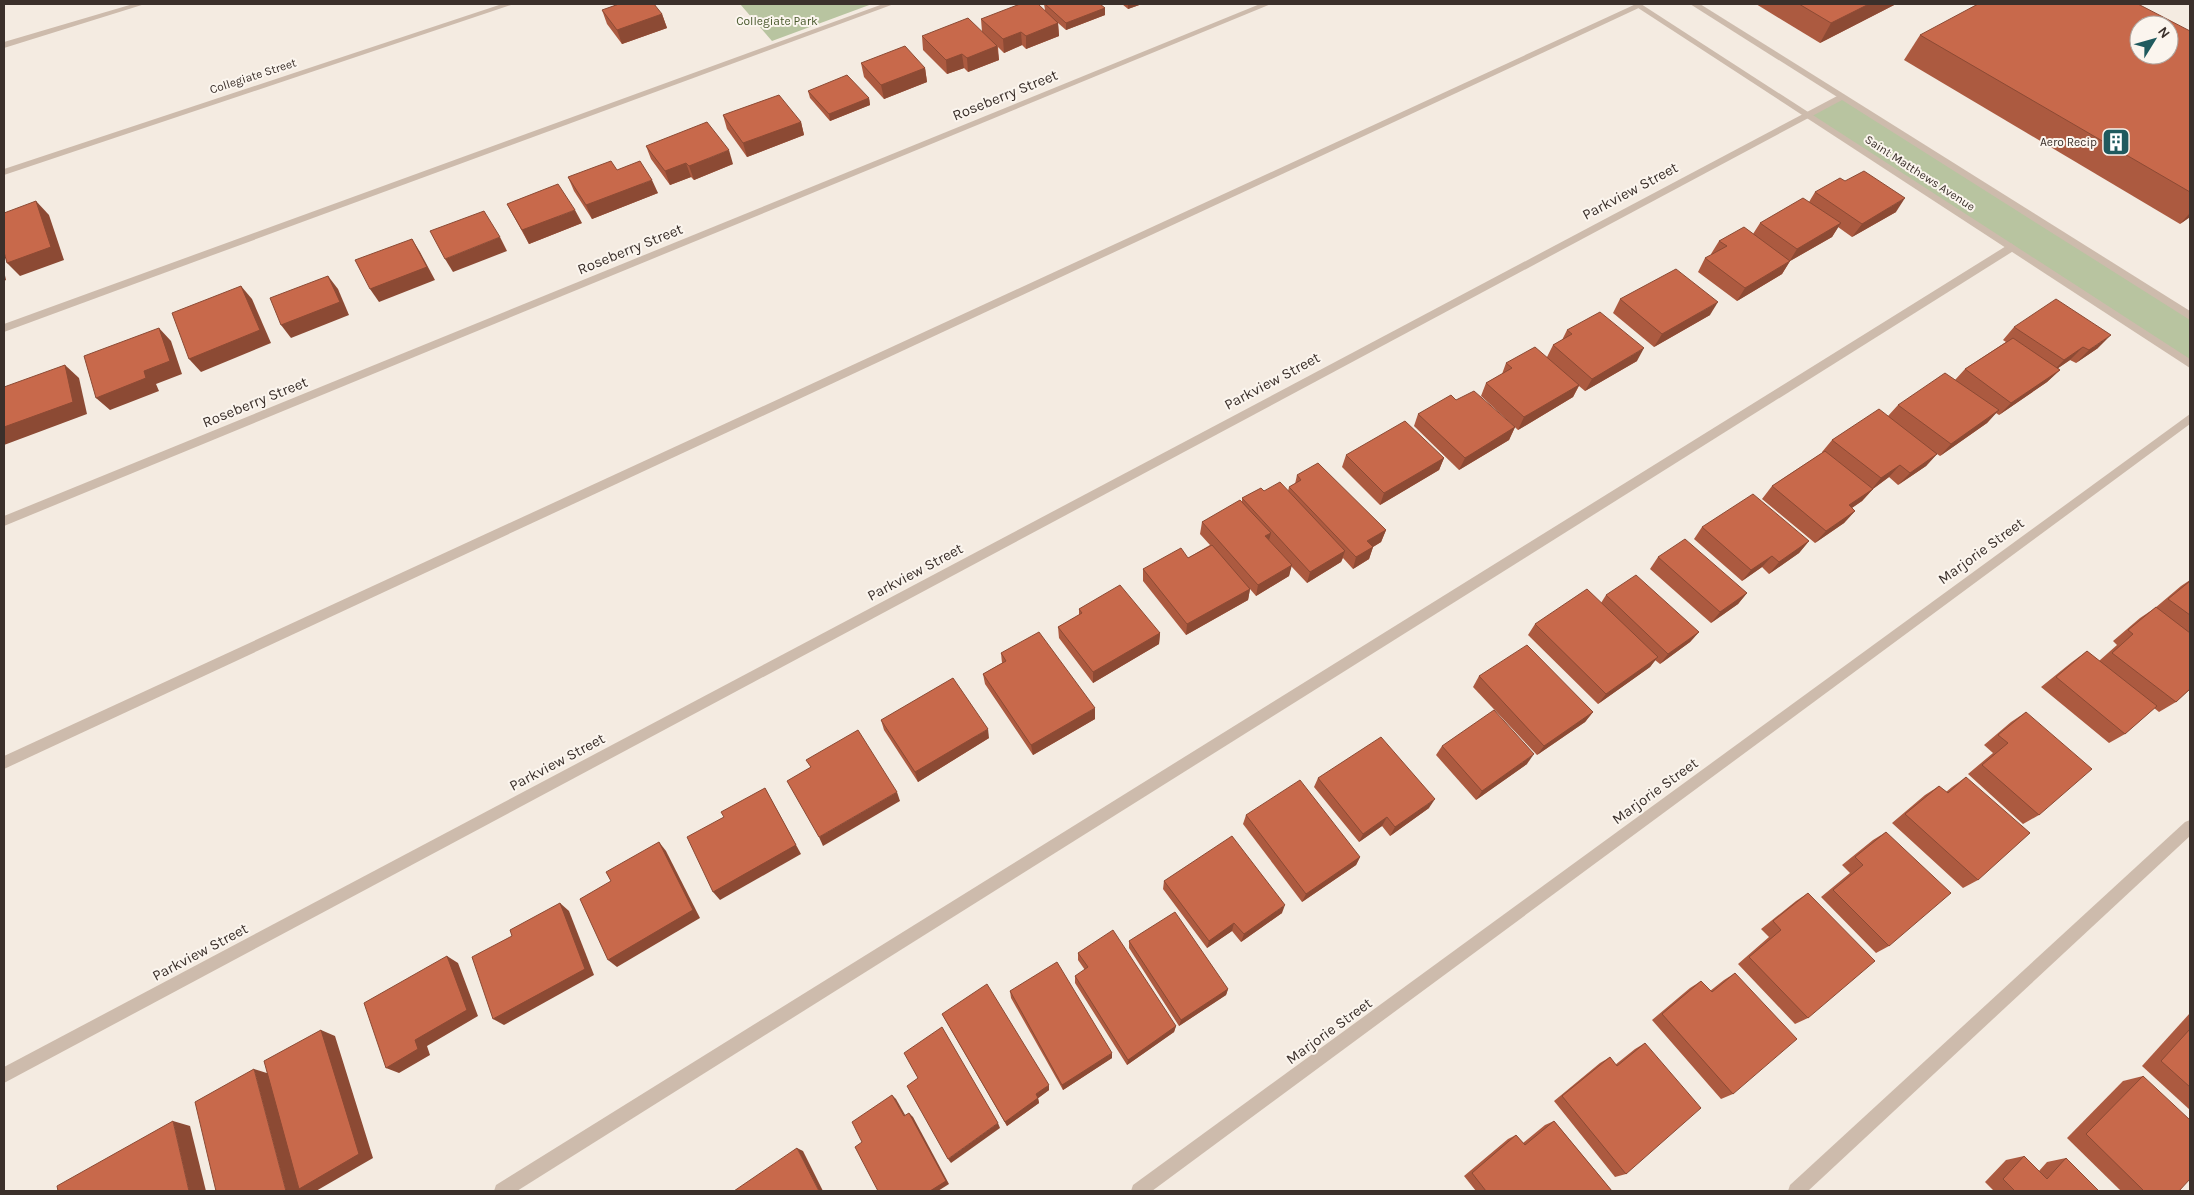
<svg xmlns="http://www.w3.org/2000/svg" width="2194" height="1195" viewBox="0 0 2194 1195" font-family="Karla,sans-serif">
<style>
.green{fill:#b8c4a0}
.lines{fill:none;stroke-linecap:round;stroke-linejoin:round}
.service{fill:#cdbbac;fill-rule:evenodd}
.minor{fill:#cdbbac;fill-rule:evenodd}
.tertiary{fill:#cdbbac;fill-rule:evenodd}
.wall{fill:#ac5a40}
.shaded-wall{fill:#8c4a34}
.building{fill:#c8694b;stroke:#8c4a34;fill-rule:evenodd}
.labels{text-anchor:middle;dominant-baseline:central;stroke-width:4;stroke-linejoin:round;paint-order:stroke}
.far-park-label{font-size:12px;fill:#4a5a2e;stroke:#fbf5ee}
.far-street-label{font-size:12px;fill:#3b302b;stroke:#fbf5ee}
.far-poi-label{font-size:12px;fill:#3b302b;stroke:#fbf5ee;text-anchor:end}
.street-label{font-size:15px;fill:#3b302b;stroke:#fbf5ee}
</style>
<rect width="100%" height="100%" fill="#f4ebe1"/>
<!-- green -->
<g class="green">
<path d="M 740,4 L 872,4 L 772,41 Z"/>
<path d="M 1841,97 L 2190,316 L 2190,364 L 1807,115 Z"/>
</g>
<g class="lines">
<!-- service -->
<g class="service">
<path d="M 133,4 L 145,4 L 4,48 L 4,42 Z"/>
<path d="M 883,4 L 894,4 L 4,332 L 4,324 Z"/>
<path d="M 1636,4 L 1643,6 L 4,769 L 4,756 Z"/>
<path d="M 2011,243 L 2016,247 L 2015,250 L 517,1191 L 494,1191 L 496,1185 Z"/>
<path d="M 2190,820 L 2190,836 L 1808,1191 L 1788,1191 L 1790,1185 L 2185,822 Z"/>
</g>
<!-- minor -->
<g class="minor">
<path d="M 502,4 L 514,4 L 4,175 L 4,169 Z"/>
<path d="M 1260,4 L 1271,4 L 4,526 L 4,516 Z"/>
<path d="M 1841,94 L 1846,97 L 1844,99 L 4,1083 L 4,1067 Z"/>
<path d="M 2190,414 L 2190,424 L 1152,1191 L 1131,1191 L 1133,1185 Z"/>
</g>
<!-- tertiary -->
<g class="tertiary">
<path d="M 1632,4 L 1641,4 L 2190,359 L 2190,368 Z"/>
<path d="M 1690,4 L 1700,4 L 2190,311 L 2190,320 Z"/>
</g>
</g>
<!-- wall -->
<g class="wall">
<path d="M 1044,4 L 1105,8 L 1105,15 L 1066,30 L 1058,23 L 1059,36 L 1026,49 L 1022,45 L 1004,53 L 998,47 L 999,60 L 968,72 L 964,68 L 947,74 L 923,50 L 922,36 L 982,32 L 981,19 L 1045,10 Z"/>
<path d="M 1122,4 L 1142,4 L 1128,9 Z"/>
<path d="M 1756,4 L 1896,4 L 1820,43 Z"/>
<path d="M 602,10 L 662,14 L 667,28 L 622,44 L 607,24 Z"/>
<path d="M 2190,31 L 2190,217 L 2180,224 L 1904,60 L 1920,35 Z"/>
<path d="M 861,63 L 925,68 L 927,82 L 884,99 L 864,77 Z"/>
<path d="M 808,91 L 869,98 L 870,105 L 830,121 L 810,98 Z"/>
<path d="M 723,115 L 801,122 L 804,135 L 747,157 L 727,129 Z"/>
<path d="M 646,146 L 733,164 L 694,180 L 691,177 L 670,185 L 651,159 Z"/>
<path d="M 617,170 L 658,193 L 592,219 L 574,191 L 568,177 Z"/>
<path d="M 1845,181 L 1896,212 L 1852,237 L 1838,227 L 1832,237 L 1790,261 L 1782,274 L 1737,301 L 1698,272 L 1705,258 L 1712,255 L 1711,254 L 1719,241 L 1753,234 L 1760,223 L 1809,202 L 1815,192 Z"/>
<path d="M 507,204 L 582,223 L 529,244 Z"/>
<path d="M 1620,299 L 1710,315 L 1654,347 L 1613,313 Z"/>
<path d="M 2014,327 L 2098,348 L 2076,363 L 2070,360 L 2058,368 L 2060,370 L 2047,382 L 1999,415 L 1996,413 L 1987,423 L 1940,456 L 1937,454 L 1926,466 L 1898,485 L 1889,477 L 1873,489 L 1862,501 L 1852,508 L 1855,511 L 1844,523 L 1815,543 L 1762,499 L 1772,486 L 1822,453 L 1822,452 L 1832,440 L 1888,416 L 1898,405 L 1955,380 L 1965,369 L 2006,342 L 2003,340 Z"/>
<path d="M 1567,330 L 1637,361 L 1585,391 L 1579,386 L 1573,397 L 1518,430 L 1481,396 L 1486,383 L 1502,374 L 1506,363 L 1547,357 L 1553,345 L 1562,340 Z"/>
<path d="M 1456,400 L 1515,427 L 1509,440 L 1459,470 L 1414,426 L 1418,414 Z"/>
<path d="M 1346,455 L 1444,458 L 1439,470 L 1380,505 L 1342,467 Z"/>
<path d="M 1297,475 L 1386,530 L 1381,542 L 1373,547 L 1369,559 L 1353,569 L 1343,558 L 1341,562 L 1307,583 L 1291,566 L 1289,576 L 1256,596 L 1250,589 L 1248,600 L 1186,635 L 1143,581 L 1143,569 L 1188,558 L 1210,545 L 1200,534 L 1202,522 L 1242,502 L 1242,498 L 1264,491 L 1288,491 L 1289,487 L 1295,484 Z"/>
<path d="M 1702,527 L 1809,541 L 1799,553 L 1769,574 L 1762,567 L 1742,581 L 1694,539 Z"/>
<path d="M 1658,557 L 1747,593 L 1738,604 L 1711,623 L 1650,569 Z"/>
<path d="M 2190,580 L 2190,689 L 2176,702 L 2159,712 L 2154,708 L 2125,734 L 2109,743 L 2041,687 L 2072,662 L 2087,651 L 2099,661 L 2117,645 L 2113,641 L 2140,618 L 2155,608 L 2181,586 Z"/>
<path d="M 1606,595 L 1699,632 L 1690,642 L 1660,664 L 1655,660 L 1650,667 L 1598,704 L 1528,635 L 1535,624 L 1601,603 Z"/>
<path d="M 1079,609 L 1160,633 L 1159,644 L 1093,683 L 1059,638 L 1058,627 L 1079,615 Z"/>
<path d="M 1001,653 L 1095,719 L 1033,755 L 985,684 L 983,674 L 1002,663 Z"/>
<path d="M 1479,676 L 1593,712 L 1585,722 L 1537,755 L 1473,687 Z"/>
<path d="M 2026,712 L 2039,815 L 2023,824 L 1968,774 L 1993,753 L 1984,745 L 2011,722 Z"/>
<path d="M 881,720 L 989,738 L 918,782 L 884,730 Z"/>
<path d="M 1442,746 L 1527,764 L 1476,800 L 1436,755 Z"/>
<path d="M 1966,777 L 1978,880 L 1963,888 L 1892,823 L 1925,795 L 1939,786 L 1946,792 L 1952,787 Z"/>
<path d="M 1318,778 L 1429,808 L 1390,836 L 1382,826 L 1359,842 L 1314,787 Z"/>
<path d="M 1246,815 L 1360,857 L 1356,865 L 1302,902 L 1243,824 Z"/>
<path d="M 1886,832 L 1889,946 L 1876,953 L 1821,897 L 1850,873 L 1842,865 L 1873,840 Z"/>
<path d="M 1164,881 L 1282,913 L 1241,942 L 1232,931 L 1207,948 L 1163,889 Z"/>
<path d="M 1808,893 L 1808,1018 L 1795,1024 L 1738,964 L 1769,937 L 1761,929 L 1796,901 Z"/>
<path d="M 1129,941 L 1228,989 L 1226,995 L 1179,1026 L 1129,948 Z"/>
<path d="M 1078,953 L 1176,1026 L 1174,1032 L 1127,1065 L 1075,983 L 1075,976 L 1085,970 L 1078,960 Z"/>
<path d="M 1735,973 L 1733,1094 L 1721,1099 L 1652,1020 L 1690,988 L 1701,981 L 1710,991 L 1724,980 Z"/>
<path d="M 1010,991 L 1112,1058 L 1063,1090 L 1011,998 Z"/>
<path d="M 2190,1013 L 2190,1110 L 2142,1066 Z"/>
<path d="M 942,1014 L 1049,1090 L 1038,1098 L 1039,1103 L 1007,1126 Z"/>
<path d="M 1645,1043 L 1626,1174 L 1615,1177 L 1554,1101 L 1600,1063 L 1610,1057 L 1615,1065 L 1635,1049 Z"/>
<path d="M 2143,1076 L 2179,1191 L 2121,1191 L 2067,1138 L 2123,1081 Z"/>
<path d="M 1554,1121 L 1612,1191 L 1476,1191 L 1464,1176 L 1508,1139 L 1516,1135 L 1523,1143 L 1545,1125 Z"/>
<path d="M 2024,1156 L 2039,1171 L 2047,1162 L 2066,1158 L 2099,1191 L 1994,1191 L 1985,1182 L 2006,1160 Z"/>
</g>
<!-- shaded-wall -->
<g class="shaded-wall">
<path d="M 1128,4 L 1142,4 L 1128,9 Z"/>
<path d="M 1869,4 L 1896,4 L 1820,43 L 1831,23 Z"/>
<path d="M 1105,8 L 1105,15 L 1066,30 L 1066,23 Z"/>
<path d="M 662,14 L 667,28 L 622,44 L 617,30 Z"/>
<path d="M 1058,23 L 1059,36 L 1026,49 L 1026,36 Z"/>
<path d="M 1021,32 L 1022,45 L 1004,53 L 1003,39 Z"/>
<path d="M 997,46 L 999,60 L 968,72 L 967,58 Z"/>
<path d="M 962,54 L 964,68 L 947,74 L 946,60 Z"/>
<path d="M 925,68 L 927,82 L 884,99 L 881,85 Z"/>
<path d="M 869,98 L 870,105 L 830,121 L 829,114 Z"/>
<path d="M 801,122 L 804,135 L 747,157 L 743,143 Z"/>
<path d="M 729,150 L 733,164 L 694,180 L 689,166 Z"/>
<path d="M 686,163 L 691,177 L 670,185 L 665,171 Z"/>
<path d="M 652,180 L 658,193 L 592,219 L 586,205 Z"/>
<path d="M 1905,198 L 1896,212 L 1852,237 L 1862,224 Z"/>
<path d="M 36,201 L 49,215 L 64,260 L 20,276 L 7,263 Z"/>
<path d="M 575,210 L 582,223 L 529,244 L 522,230 Z"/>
<path d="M 2190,213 L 2190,217 L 2180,224 Z"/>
<path d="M 1841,223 L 1832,237 L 1790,261 L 1782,274 L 1737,301 L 1745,288 L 1789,262 L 1797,249 Z"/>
<path d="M 500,237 L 507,251 L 453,272 L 445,259 Z"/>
<path d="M 412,239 L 420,252 L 435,280 L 379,302 L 370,289 Z"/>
<path d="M 4,271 L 6,280 L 4,281 Z"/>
<path d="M 328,276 L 338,289 L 349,315 L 291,338 L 281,325 Z"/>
<path d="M 241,286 L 252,299 L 271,343 L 201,372 L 189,359 Z"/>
<path d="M 1718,302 L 1710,315 L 1654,347 L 1662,334 Z"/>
<path d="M 159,328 L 171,341 L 182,374 L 156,384 L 159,391 L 110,410 L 96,398 L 144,371 Z"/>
<path d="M 2111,335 L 2098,348 L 2076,363 L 2089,350 Z"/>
<path d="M 2083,347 L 2070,360 L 2051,373 L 2064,360 Z"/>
<path d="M 1644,348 L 1637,361 L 1585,391 L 1592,379 Z"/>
<path d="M 65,365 L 79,378 L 87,414 L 4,445 L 4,427 Z"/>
<path d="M 2060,370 L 2047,382 L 1999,415 L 2011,403 Z"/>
<path d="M 1579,385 L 1573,397 L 1518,430 L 1524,417 Z"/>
<path d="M 1999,410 L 1987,423 L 1940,456 L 1951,444 Z"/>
<path d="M 1515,427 L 1509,440 L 1459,470 L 1465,458 Z"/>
<path d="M 1937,454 L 1926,466 L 1898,485 L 1910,473 Z"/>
<path d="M 1444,458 L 1439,470 L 1380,505 L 1384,493 Z"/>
<path d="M 1900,465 L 1889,477 L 1870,491 L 1881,478 Z"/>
<path d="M 1873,489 L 1862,501 L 1838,517 L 1849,505 Z"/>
<path d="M 1855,511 L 1844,523 L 1815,543 L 1826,531 Z"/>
<path d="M 1386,530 L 1381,542 L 1363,553 L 1367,541 Z"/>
<path d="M 1271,533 L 1268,544 L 1265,536 Z"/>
<path d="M 1809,541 L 1799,553 L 1769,574 L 1779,562 Z"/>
<path d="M 1373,547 L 1369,559 L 1353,569 L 1356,557 Z"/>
<path d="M 1345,551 L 1341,562 L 1307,583 L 1310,572 Z"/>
<path d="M 1772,556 L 1762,567 L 1742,581 L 1751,570 Z"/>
<path d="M 1292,565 L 1289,576 L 1256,596 L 1258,585 Z"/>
<path d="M 1250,589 L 1248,600 L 1186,635 L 1187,624 Z"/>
<path d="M 1747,593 L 1738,604 L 1711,623 L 1720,612 Z"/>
<path d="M 1699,632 L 1690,642 L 1660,664 L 1668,654 Z"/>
<path d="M 1160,633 L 1159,644 L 1093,683 L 1093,672 Z"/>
<path d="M 1658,657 L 1650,667 L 1598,704 L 1606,694 Z"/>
<path d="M 1095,708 L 1095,719 L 1033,755 L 1031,745 Z"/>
<path d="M 1593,712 L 1585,722 L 1537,755 L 1544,746 Z"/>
<path d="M 988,729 L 989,738 L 918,782 L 915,772 Z"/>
<path d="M 1534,754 L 1527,764 L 1476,800 L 1482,791 Z"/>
<path d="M 765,788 L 801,854 L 720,900 L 713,892 Z"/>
<path d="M 897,792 L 900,801 L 823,846 L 819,837 Z"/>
<path d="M 1435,799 L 1429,808 L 1390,836 L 1395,827 Z"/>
<path d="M 1387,817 L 1382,826 L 1359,842 L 1363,834 Z"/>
<path d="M 659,842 L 666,851 L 700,918 L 617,967 L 608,960 Z"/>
<path d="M 1360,857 L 1356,865 L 1302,902 L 1306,894 Z"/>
<path d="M 560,903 L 569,911 L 594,975 L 504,1025 L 493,1019 Z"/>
<path d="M 1285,905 L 1282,913 L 1241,942 L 1244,934 Z"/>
<path d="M 1234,923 L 1232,931 L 1207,948 L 1209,941 Z"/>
<path d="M 447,956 L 458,963 L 478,1016 L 427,1046 L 430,1055 L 399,1073 L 386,1068 L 415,1040 Z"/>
<path d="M 1228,989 L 1226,995 L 1179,1026 L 1181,1020 Z"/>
<path d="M 1176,1026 L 1174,1032 L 1127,1065 L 1128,1060 Z"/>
<path d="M 321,1030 L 335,1036 L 373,1158 L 316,1191 L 308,1191 L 301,1190 L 301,1191 L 286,1191 L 254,1069 L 270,1074 Z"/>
<path d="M 1112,1053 L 1112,1058 L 1063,1090 L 1062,1085 Z"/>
<path d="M 1049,1085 L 1049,1090 L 1037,1099 L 1036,1094 Z"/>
<path d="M 892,1095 L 896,1099 L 908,1120 L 904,1116 Z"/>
<path d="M 1038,1098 L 1039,1103 L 1007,1126 L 1005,1122 Z"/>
<path d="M 909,1113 L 913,1117 L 949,1184 L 938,1191 L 930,1191 Z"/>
<path d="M 173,1121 L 190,1126 L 206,1191 L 189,1191 Z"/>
<path d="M 998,1123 L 1000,1128 L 951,1163 L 948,1159 Z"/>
<path d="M 797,1148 L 803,1151 L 823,1191 L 819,1191 Z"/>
</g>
<!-- building -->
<g class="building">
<path d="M 619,4 L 654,4 L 662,14 L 617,30 L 602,10 Z"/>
<path d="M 1020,4 L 1038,4 L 1058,23 L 1026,36 L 1021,32 L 1003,39 L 981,19 Z"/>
<path d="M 1045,4 L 1100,4 L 1105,8 L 1066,23 Z"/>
<path d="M 1799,4 L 1869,4 L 1831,23 Z"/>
<path d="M 1978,4 L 2138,4 L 2190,31 L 2190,192 L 1920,35 ZM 2139,25 L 2169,25 L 2169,55 L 2139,55 Z"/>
<path d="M 968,18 L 997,46 L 967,58 L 962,54 L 946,60 L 922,36 Z"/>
<path d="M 905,46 L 925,68 L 881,85 L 861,63 Z"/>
<path d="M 847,75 L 869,98 L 829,114 L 808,91 Z"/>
<path d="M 779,95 L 801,122 L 743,143 L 723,115 Z"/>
<path d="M 707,122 L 729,150 L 689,166 L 686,163 L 665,171 L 646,146 Z"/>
<path d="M 611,161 L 617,170 L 640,161 L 652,180 L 586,205 L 568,177 Z"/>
<path d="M 1864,171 L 1905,198 L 1862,224 L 1815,192 L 1840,178 L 1845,181 Z"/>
<path d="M 558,184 L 575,210 L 522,230 L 507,204 Z"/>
<path d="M 1803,198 L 1841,223 L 1797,249 L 1760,223 Z"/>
<path d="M 36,201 L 51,247 L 7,263 L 4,252 L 4,213 Z"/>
<path d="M 484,211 L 500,237 L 445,259 L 430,231 Z"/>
<path d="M 1744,227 L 1790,261 L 1745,288 L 1705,258 L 1727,246 L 1719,241 Z"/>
<path d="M 412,239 L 427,267 L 370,289 L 355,260 Z"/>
<path d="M 1676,269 L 1718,302 L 1662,334 L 1620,299 Z"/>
<path d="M 328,276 L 340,302 L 281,325 L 270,298 Z"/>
<path d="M 241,286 L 260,330 L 189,359 L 172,313 Z"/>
<path d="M 2056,299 L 2111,335 L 2089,350 L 2083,347 L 2064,360 L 2014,327 Z"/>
<path d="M 1600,312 L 1644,348 L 1592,379 L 1553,345 L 1572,334 L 1567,330 Z"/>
<path d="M 159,328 L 170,361 L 144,371 L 146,378 L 96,398 L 84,356 Z"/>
<path d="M 2013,338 L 2060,370 L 2011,403 L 1965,369 Z"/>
<path d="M 1535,347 L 1579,385 L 1524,417 L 1486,383 L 1512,368 L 1506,363 Z"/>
<path d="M 65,365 L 73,402 L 4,427 L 4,387 Z"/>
<path d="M 1945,373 L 1999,410 L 1951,444 L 1898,405 Z"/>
<path d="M 1474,391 L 1515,427 L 1465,458 L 1418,414 L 1451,395 L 1456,400 Z"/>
<path d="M 1879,409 L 1937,454 L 1910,473 L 1900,465 L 1881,478 L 1832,440 Z"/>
<path d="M 1405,421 L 1444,458 L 1384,493 L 1346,455 Z"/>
<path d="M 1825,451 L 1873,489 L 1849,505 L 1855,511 L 1826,531 L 1772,486 Z"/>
<path d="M 1318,463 L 1386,530 L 1367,541 L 1373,547 L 1356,557 L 1289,487 L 1301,480 L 1297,475 Z"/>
<path d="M 1280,482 L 1345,551 L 1310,572 L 1242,498 L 1261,488 L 1264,491 Z"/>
<path d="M 1753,494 L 1809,541 L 1779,562 L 1772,556 L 1751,570 L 1702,527 Z"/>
<path d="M 1240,500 L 1271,533 L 1265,536 L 1292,565 L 1258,585 L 1202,522 Z"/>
<path d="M 1685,539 L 1747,593 L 1720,612 L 1658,557 Z"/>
<path d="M 1212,545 L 1250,589 L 1187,624 L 1143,569 L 1181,548 L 1188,558 Z"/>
<path d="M 1636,575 L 1699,632 L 1668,654 L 1606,595 Z"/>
<path d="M 2190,581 L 2190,615 L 2168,599 Z"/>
<path d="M 1120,585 L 1160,633 L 1093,672 L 1058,627 L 1082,613 L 1079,609 Z"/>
<path d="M 1587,589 L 1658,657 L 1606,694 L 1535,624 Z"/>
<path d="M 2156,607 L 2190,633 L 2190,689 L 2176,702 L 2112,653 L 2133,634 L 2128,630 Z"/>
<path d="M 1039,632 L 1095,708 L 1031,745 L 983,674 L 1006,661 L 1001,653 Z"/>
<path d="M 1527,645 L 1593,712 L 1544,746 L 1479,676 Z"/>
<path d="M 2087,651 L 2157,706 L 2125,734 L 2056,677 Z"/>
<path d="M 953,678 L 988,729 L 915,772 L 881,720 Z"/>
<path d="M 1494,710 L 1534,754 L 1482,791 L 1442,746 Z"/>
<path d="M 2026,712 L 2092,769 L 2039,815 L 1982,765 L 2008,743 L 1998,735 Z"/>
<path d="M 858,730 L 897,792 L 819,837 L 787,781 L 811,767 L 806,760 Z"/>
<path d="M 1381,737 L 1435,799 L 1395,827 L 1387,817 L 1363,834 L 1318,778 Z"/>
<path d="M 1966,777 L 2030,833 L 1978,880 L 1905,814 L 1939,786 L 1948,793 Z"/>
<path d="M 1300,780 L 1360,857 L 1306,894 L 1246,815 Z"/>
<path d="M 765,788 L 796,845 L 713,892 L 687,837 L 724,817 L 721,812 Z"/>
<path d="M 1886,832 L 1951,893 L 1889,946 L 1833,890 L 1863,865 L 1855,857 Z"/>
<path d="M 1232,836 L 1285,905 L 1244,934 L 1234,923 L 1209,941 L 1164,881 Z"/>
<path d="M 659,842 L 693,910 L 608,960 L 580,899 L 611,881 L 606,872 Z"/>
<path d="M 1808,893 L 1875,961 L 1808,1018 L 1749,957 L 1781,930 L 1773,921 Z"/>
<path d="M 560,903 L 585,969 L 493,1019 L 472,957 L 512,936 L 510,930 Z"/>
<path d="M 1175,912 L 1228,989 L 1181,1020 L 1129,941 Z"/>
<path d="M 1113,930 L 1176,1026 L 1128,1060 L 1075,976 L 1088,967 L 1078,953 Z"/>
<path d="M 447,956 L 467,1010 L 415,1040 L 418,1049 L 386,1068 L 364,1003 Z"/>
<path d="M 1057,962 L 1112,1053 L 1062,1085 L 1010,991 Z"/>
<path d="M 1735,973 L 1797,1039 L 1733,1094 L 1662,1014 L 1701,981 L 1712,992 Z"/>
<path d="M 987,984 L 1049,1085 L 1036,1094 L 1038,1098 L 1005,1122 L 942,1014 Z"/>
<path d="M 942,1027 L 998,1123 L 948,1159 L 907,1086 L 918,1078 L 904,1053 Z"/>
<path d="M 2190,1029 L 2190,1087 L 2161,1061 Z"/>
<path d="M 321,1030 L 359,1154 L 299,1189 L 264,1061 Z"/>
<path d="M 1645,1043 L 1701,1108 L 1626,1174 L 1562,1096 L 1610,1057 L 1617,1066 Z"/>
<path d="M 254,1069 L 286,1191 L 216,1191 L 195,1102 Z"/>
<path d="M 2143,1076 L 2190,1120 L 2190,1179 L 2179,1191 L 2144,1191 L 2086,1134 Z"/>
<path d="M 892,1095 L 904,1116 L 909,1113 L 946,1181 L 930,1191 L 878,1191 L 855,1147 L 862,1142 L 852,1122 Z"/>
<path d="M 173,1121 L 189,1191 L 58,1191 L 57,1186 Z"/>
<path d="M 1554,1121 L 1612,1191 L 1486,1191 L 1472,1173 L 1516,1135 L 1525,1145 Z"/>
<path d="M 797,1148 L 819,1191 L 734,1191 Z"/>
<path d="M 2024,1156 L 2047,1179 L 2066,1158 L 2099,1191 L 2015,1191 L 2003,1179 Z"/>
</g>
<!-- icons -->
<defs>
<symbol id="building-square" viewBox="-11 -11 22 22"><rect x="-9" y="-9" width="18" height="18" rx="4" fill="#1f5a5e" stroke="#fbf5ee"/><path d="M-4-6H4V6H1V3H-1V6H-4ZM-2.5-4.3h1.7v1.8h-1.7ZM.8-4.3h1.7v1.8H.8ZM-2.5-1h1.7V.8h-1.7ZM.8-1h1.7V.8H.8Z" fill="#fff"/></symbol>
</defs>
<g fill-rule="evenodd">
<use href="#building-square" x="2100" y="126" width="32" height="32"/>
</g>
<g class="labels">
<!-- far-park labels -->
<g class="far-park-label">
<text x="777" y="21">Collegiate Park</text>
</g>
<!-- far-street labels -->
<g class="far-street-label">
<text transform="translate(253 76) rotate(-18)">Collegiate Street</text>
<text transform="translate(1920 173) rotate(33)">Saint Matthews Avenue</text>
</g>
<!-- far-poi labels -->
<g class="far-poi-label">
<text x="2097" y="142">Aero Recip</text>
</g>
<!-- street labels -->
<g class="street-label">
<text transform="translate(1005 95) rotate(-22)">Roseberry Street</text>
<text transform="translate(1630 191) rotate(-28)">Parkview Street</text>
<text transform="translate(630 249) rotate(-22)">Roseberry Street</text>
<text transform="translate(1272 381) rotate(-28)">Parkview Street</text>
<text transform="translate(255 402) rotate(-22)">Roseberry Street</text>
<text transform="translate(1981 551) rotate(-36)">Marjorie Street</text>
<text transform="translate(915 572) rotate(-28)">Parkview Street</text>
<text transform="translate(557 762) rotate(-28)">Parkview Street</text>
<text transform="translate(1655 791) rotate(-36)">Marjorie Street</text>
<text transform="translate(200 952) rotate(-28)">Parkview Street</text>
<text transform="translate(1329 1031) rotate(-36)">Marjorie Street</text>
</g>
</g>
<!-- border -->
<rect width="2194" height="1195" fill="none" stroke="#3b302b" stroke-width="10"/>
<!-- north arrow -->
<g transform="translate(2154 40) rotate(53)"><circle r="24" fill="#fbf5ee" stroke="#aea6a0"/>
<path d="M0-4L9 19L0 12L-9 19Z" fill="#1f5a5e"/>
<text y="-8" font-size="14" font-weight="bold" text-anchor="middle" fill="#3b302b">N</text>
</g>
</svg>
